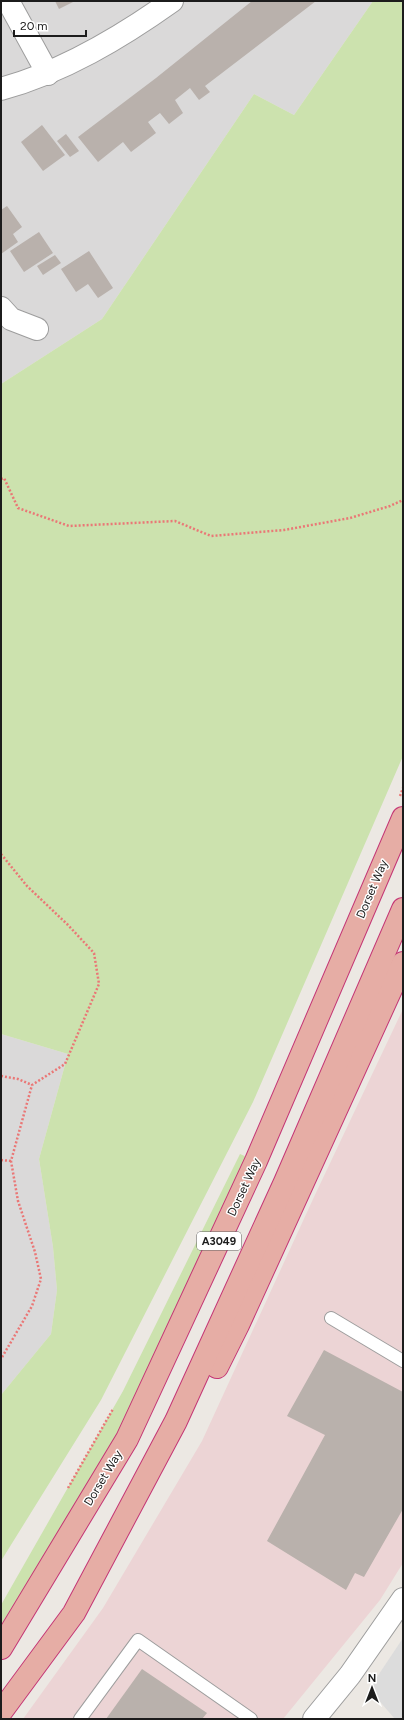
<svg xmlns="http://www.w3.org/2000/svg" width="404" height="1720" viewBox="0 0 404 1720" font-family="Figtree,sans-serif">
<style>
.residential{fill:#dad9d9}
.commercial{fill:#ecd4d5}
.grass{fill:#cce2ae}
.parking{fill:#dcdcdc}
.building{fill:#b9b1ac}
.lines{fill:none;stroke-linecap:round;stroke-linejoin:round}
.service-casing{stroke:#9d9d9d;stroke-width:14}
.minor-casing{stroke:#9d9d9d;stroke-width:24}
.tertiary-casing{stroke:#9d9d9d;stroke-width:24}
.trunk-casing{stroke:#c43675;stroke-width:24}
.path{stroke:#ea7776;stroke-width:2.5;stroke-dasharray:2 2;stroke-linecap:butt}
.service{stroke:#fff;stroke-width:12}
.minor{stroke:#fff;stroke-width:22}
.tertiary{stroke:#fff;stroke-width:22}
.trunk{stroke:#e6ada5;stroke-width:22}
.labels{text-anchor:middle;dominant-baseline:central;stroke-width:3;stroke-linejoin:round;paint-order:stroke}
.shield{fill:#fff;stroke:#606060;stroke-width:1}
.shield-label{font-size:11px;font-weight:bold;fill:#1c1c1c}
.street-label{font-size:12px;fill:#1c1c1c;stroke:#fff}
</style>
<rect width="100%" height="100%" fill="#ece8e3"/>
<!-- residential -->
<g class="residential">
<path d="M 1,1 L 373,1 L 294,115 L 254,94 L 102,319 L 1,384 Z"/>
<path d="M 1,1034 L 68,1054 L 39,1159 L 53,1247 L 57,1290 L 51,1334 L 1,1395 Z"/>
</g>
<!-- commercial -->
<path class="commercial" d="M 403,1009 L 403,1563 L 380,1600 L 283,1719 L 23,1719 L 103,1608 L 202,1441 L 314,1197 Z"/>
<!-- grass -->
<g class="grass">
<path d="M 373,1 L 403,1 L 403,756 L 253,1102 L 101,1400 L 1,1561 L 1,1395 L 51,1334 L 57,1290 L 53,1247 L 39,1159 L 68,1054 L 1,1034 L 1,384 L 102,319 L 254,94 L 294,115 Z"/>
<path d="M 240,1154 L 256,1161 L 127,1439 L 1,1648 L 1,1605 L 123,1391 Z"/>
</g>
<!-- parking -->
<path class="parking" d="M 403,1638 L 403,1719 L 395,1719 L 369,1689 Z"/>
<!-- building -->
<g class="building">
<path d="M 55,1 L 75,1 L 59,9 Z"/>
<path d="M 252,1 L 316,1 L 205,86 L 210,92 L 199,100 L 190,88 L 175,100 L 183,113 L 169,124 L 160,113 L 148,122 L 156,133 L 131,152 L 123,142 L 98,162 L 78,137 L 156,78 Z"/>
<path d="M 42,125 L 65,155 L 43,171 L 21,142 Z"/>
<path d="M 66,134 L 79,151 L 70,157 L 57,141 Z"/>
<path d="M 7,206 L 22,227 L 13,234 L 18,242 L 1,254 L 1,210 Z"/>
<path d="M 39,232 L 53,253 L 24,272 L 10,251 Z"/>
<path d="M 89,251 L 113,288 L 98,298 L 88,284 L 76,292 L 61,269 Z"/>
<path d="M 55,255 L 61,263 L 43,275 L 37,266 Z"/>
<path d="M 324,1350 L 403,1392 L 403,1509 L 364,1577 L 355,1573 L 346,1590 L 267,1541 L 325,1435 L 287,1416 Z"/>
<path d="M 142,1669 L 207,1713 L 202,1719 L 106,1719 Z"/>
</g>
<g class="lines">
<defs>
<g id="service">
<path d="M 331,1318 L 403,1361"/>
<path d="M 80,1719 L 138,1640 L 251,1719"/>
</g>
<g id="minor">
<path d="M 8,1 L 48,74"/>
<path d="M 1,89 C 63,72 120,38 172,1"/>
<path d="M 1,308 L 11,319 L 37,329"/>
</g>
<path id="tertiary" d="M 314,1719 L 350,1675 L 403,1599"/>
<g id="trunk">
<path d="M 217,1367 L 238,1325 L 403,963"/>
<path d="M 1,1648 L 127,1439 L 256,1161 L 403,818"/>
<path d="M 1,1712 L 74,1613 L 176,1421 L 285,1182 L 403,909"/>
</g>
</defs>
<!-- service casing -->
<use href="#service" class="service-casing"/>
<!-- minor casing -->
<use href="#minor" class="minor-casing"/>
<!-- tertiary casing -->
<use href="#tertiary" class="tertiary-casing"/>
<!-- trunk casing -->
<use href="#trunk" class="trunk-casing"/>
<!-- path -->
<g class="path">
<path d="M 1,479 L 4,478 L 18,508 L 69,526 L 175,521 L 211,536 L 284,530 L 350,518 L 390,506 L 403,500"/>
<path d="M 400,796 L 403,788"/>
<path d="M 1,854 L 27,886 L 68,925 L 94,953 L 99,984 L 65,1064 L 32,1085 L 11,1161 L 18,1201 L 35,1252 L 41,1279 L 32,1306 L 1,1359"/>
<path d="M 1,1076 L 18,1079 L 32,1085"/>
<path d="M 1,1160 L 11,1161"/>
<path d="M 68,1488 L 113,1409"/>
</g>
<!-- service -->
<use href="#service" class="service"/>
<!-- minor -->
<use href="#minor" class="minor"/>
<!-- tertiary -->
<use href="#tertiary" class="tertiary"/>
<!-- trunk -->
<use href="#trunk" class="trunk"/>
</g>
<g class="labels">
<!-- shield labels -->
<rect class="shield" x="197" y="1232" width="44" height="18" rx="3"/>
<g class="shield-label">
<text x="219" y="1241">A3049</text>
</g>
<!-- street labels -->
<g class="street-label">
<text transform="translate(372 889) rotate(-67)">Dorset Way</text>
<text transform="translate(244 1187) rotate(-65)">Dorset Way</text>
<text transform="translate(103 1478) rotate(-59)">Dorset Way</text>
</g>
</g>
<!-- border -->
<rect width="404" height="1720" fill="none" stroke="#1c1c1c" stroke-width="4"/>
<!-- north arrow -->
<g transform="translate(372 1688)" stroke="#ffffff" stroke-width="3" paint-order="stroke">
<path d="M0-3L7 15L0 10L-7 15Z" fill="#1c1c1c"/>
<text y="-6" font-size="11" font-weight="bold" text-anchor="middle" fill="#1c1c1c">N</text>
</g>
<!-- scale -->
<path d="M14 30v6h72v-6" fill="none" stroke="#1c1c1c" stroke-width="2"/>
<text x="20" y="30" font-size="12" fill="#1c1c1c" stroke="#ffffff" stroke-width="3" paint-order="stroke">20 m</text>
</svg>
